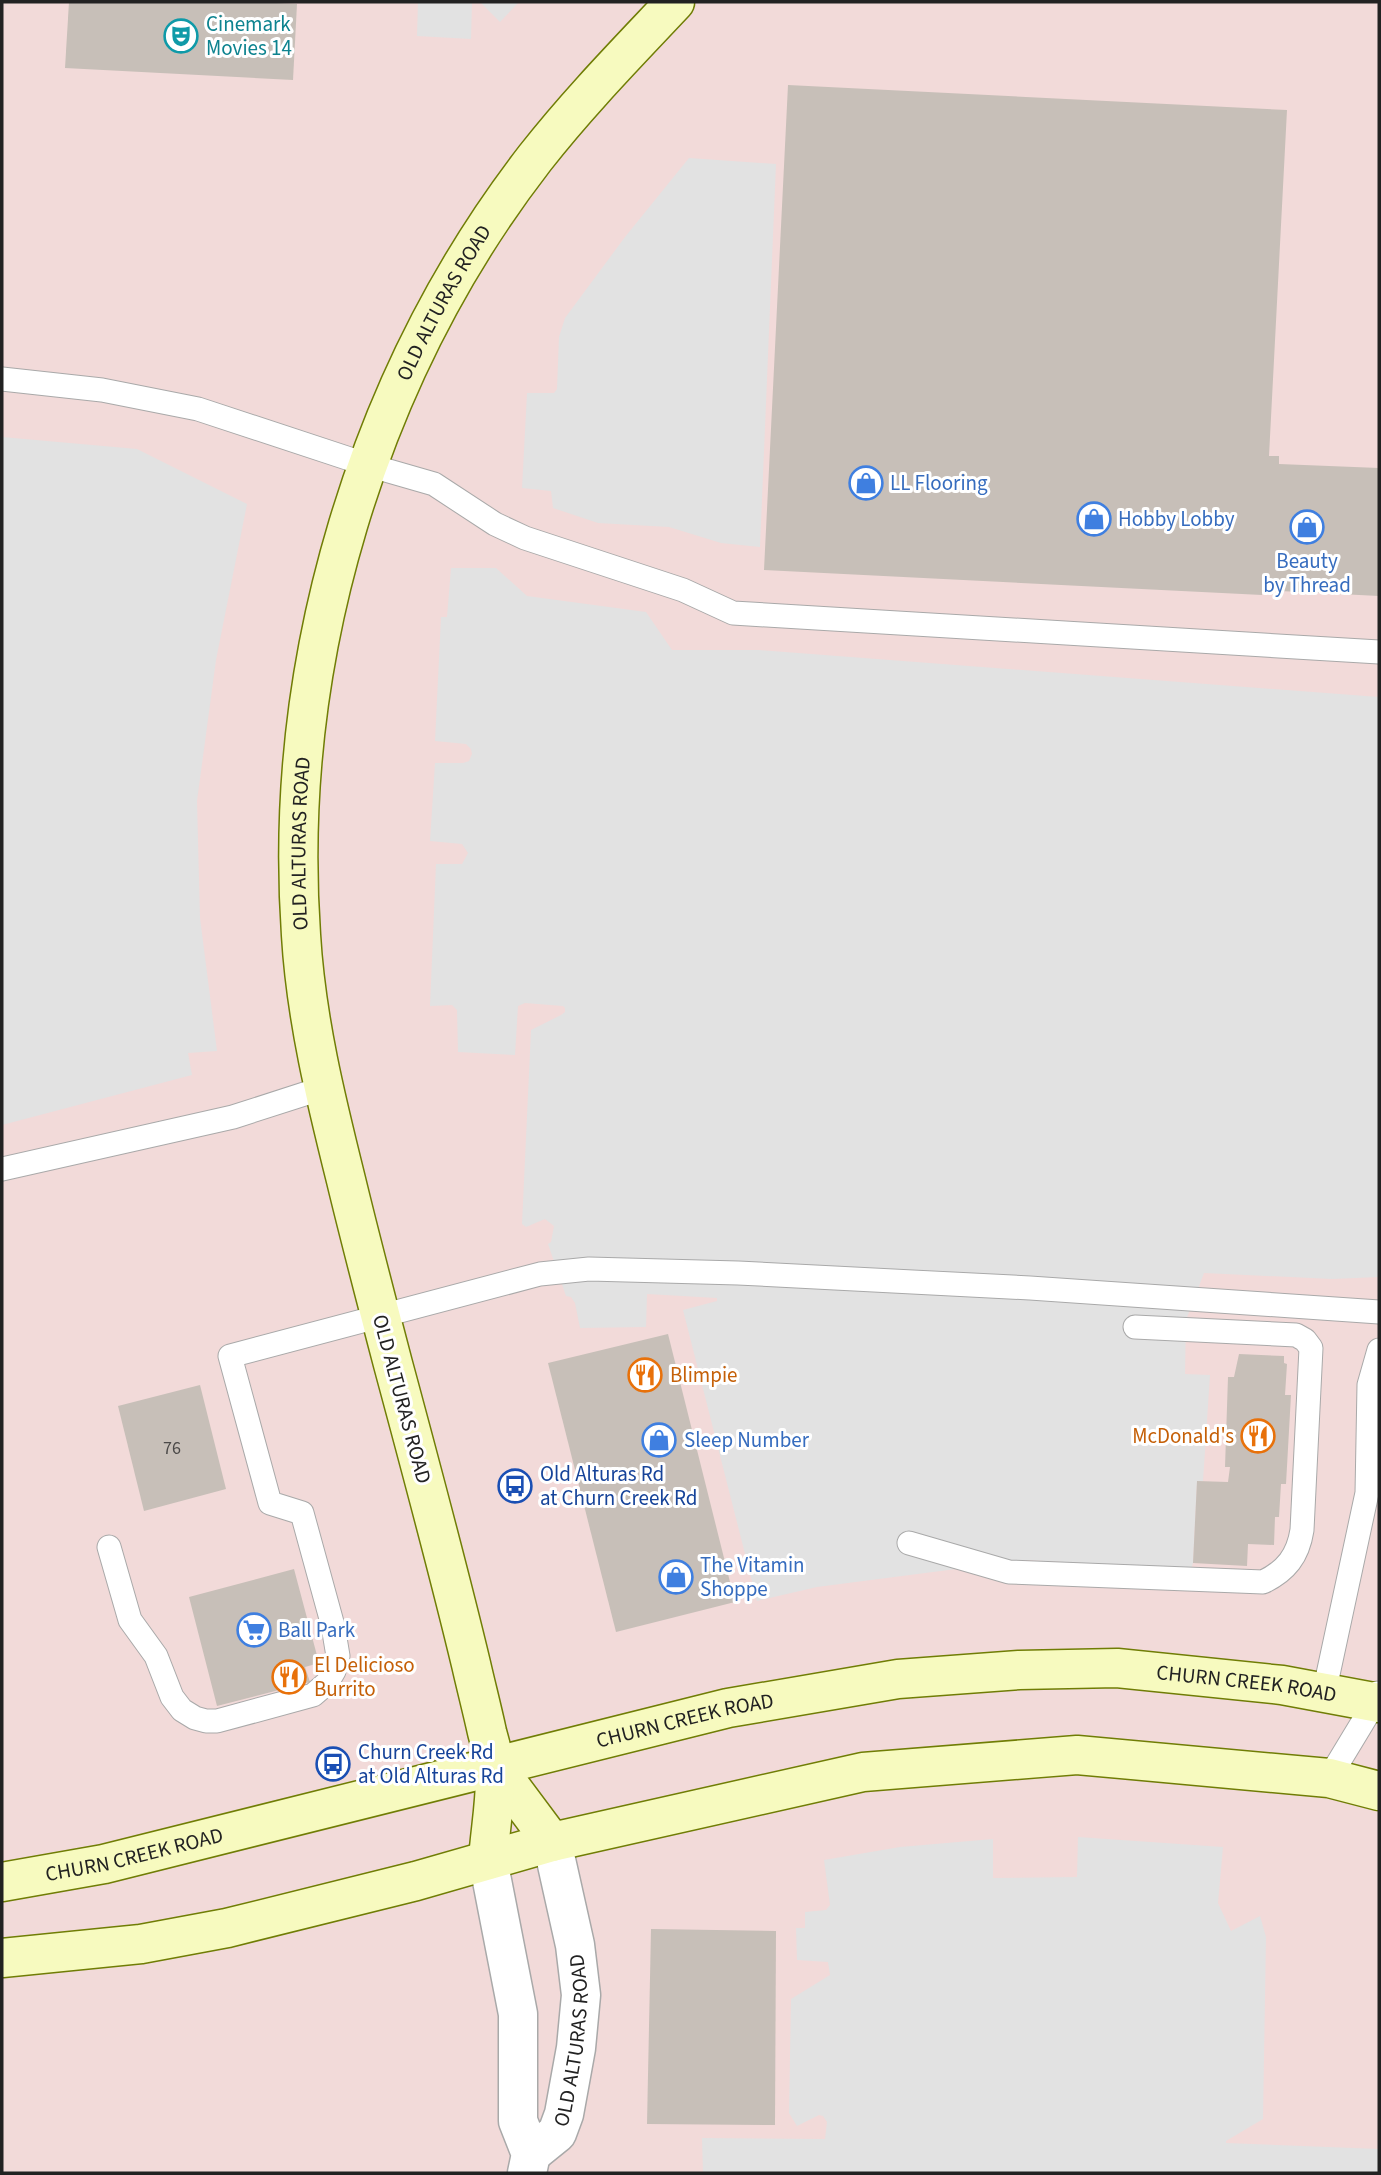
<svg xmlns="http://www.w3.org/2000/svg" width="1381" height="2175" viewBox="0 0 1381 2175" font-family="'Source Sans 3',sans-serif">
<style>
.commercial{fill:#f2dad9}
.parking{fill:#e2e2e2}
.building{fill:#c7bfb8}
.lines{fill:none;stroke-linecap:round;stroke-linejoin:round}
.lane-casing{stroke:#a9a9a9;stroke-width:25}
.street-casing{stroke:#a9a9a9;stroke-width:41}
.secondary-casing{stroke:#707d05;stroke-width:41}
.lane{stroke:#fff;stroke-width:23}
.street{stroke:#fff;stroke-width:38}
.secondary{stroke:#f7fabf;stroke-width:38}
.labels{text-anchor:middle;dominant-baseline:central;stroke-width:6;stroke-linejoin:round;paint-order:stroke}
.number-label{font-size:18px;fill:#4b4948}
.culture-label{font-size:21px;fill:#0d838f;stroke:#fff;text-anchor:start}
.street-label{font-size:21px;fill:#222;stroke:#fff}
.shop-label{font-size:21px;fill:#366cbe;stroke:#fff;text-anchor:start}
.food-label{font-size:21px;fill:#c56008;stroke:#fff;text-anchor:start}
.transit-label{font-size:21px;fill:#164399;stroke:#fff;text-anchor:start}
</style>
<rect width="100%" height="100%" fill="#f2efe9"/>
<!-- commercial -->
<rect class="commercial" x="2" y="2" width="1377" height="2171"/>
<!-- parking -->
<g class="parking">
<path d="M 418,2 L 472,2 L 471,39 L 417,36 Z"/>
<path d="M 480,2 L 519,2 L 500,22 Z"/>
<path d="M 689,158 L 776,164 L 760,547 L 721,543 L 669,527 L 598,523 L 553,508 L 551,491 L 522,488 L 527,393 L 554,393 L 557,389 L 559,337 L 565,318 L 625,237 Z"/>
<path d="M 2,437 L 137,449 L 247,504 L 216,660 L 197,801 L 200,918 L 217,1051 L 188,1053 L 192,1075 L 2,1125 Z"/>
<path d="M 451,568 L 496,568 L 527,596 L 646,612 L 672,650 L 759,650 L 1379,697 L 1379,1277 L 1332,1279 L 1204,1273 L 1186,1320 L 1185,1374 L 1210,1375 L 1203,1481 L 1197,1481 L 1193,1563 L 1191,1569 L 1026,1560 L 817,1587 L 757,1601 L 683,1310 L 717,1301 L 717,1298 L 647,1294 L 646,1327 L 580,1328 L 575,1303 L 571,1297 L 566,1296 L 548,1244 L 551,1242 L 554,1226 L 545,1219 L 526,1227 L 522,1224 L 531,1030 L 561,1015 L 565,1012 L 565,1008 L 563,1006 L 525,1003 L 518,1006 L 515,1055 L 458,1052 L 457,1010 L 452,1005 L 430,1006 L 436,864 L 462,864 L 468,853 L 462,844 L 430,841 L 435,763 L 463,763 L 469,761 L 472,754 L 471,749 L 466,744 L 435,741 L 441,617 L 447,617 Z"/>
<path d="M 1078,1837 L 1223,1847 L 1218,1903 L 1231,1931 L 1260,1916 L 1266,1937 L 1263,2119 L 1226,2141 L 1226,2143 L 1379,2149 L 1379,2173 L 703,2173 L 702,2138 L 825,2139 L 827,2122 L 823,2116 L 819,2115 L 797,2126 L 789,2113 L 791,1999 L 830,1975 L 828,1962 L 797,1960 L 796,1928 L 805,1928 L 805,1912 L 826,1910 L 830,1905 L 824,1860 L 900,1847 L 993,1839 L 993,1878 L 1077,1877 Z"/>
</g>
<!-- building -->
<g class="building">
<path d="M 69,2 L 256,2 L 297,4 L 293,80 L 65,68 Z"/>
<path d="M 788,85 L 1287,110 L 1269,456 L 1279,456 L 1279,464 L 1379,468 L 1379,596 L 1262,590 L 1262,595 L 764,570 Z"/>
<path d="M 668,1334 L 735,1602 L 616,1632 L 548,1363 Z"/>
<path d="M 1239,1354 L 1284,1356 L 1284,1363 L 1287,1364 L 1285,1395 L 1291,1395 L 1286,1484 L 1281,1484 L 1279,1517 L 1275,1517 L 1274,1545 L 1248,1544 L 1247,1566 L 1193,1563 L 1197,1481 L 1228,1482 L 1230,1467 L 1225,1467 L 1228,1377 L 1234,1377 Z"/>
<path d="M 200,1385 L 226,1489 L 144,1511 L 118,1406 Z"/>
<path d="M 294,1569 L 319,1663 L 305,1667 L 310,1682 L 217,1706 L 189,1597 Z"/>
<path d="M 651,1929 L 776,1931 L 775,2125 L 647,2124 Z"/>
</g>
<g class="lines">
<defs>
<g id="lane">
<path d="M 2,379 L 102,390 L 198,409 L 368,465 L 434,484 L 495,524 L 525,538 L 683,590 L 733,613 L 1379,652"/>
<path d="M 2,1169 L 233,1117 L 323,1088"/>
<path d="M 909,1543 L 1009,1572 L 1263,1582 C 1286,1571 1298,1556 1302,1530 L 1311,1348 L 1305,1340 L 1296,1335 L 1135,1327"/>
<path d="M 109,1547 L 130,1620 L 156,1656 L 172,1697 L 182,1710 L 195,1718 L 206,1721 L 217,1721 L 313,1695 L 327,1683 L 334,1671 L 338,1656 L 333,1626 L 302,1513 L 270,1503 L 230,1356 L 540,1274 L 589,1269 L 738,1273 L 1030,1288 L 1379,1312"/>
<path d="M 1324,1693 L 1367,1493 L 1369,1385 L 1379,1350"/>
<path d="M 1329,1778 L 1375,1702 L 1377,1693"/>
</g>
<g id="street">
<path d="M 488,1860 L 518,2014 L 518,2121 L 531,2154 L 527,2173"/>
<path id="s1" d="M 531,2154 L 557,2133 L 564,2114 L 576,2048 L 581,1995 L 575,1945 L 552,1842"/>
</g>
<g id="secondary">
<path d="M 496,1767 L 552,1842"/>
<path id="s2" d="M 488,1860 C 490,1831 496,1800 495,1771 C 495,1758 490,1744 487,1732 C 482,1709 476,1686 471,1664 C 447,1564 420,1464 393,1364 C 377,1303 361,1242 346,1180 C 326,1100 306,1019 301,935 C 282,662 367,375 535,158 C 578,103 627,53 675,2"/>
<path id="s3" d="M 2,1882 L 104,1864 L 728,1708 L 898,1679 L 1019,1670 L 1117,1668 L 1282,1685 L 1379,1703"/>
<path d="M 2,1958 L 141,1944 L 227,1928 L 416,1881 L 552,1842 L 863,1772 L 1077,1755 L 1329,1778 L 1379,1791"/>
</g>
</defs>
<!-- lane casing -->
<use href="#lane" class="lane-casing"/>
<!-- street casing -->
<use href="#street" class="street-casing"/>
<!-- secondary casing -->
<use href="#secondary" class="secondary-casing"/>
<!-- lane -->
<use href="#lane" class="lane"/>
<!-- street -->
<use href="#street" class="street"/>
<!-- secondary -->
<use href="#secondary" class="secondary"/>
</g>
<!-- icons -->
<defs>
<symbol id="theatre-ring" viewBox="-11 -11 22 22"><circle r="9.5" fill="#fff" stroke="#0f9aa8" stroke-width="1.5"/><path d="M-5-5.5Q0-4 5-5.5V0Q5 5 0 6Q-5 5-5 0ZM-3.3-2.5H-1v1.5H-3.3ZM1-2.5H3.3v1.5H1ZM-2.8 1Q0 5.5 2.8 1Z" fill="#0f9aa8"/></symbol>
<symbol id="shop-ring" viewBox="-11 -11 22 22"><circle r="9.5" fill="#fff" stroke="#3f7fe0" stroke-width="1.5"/><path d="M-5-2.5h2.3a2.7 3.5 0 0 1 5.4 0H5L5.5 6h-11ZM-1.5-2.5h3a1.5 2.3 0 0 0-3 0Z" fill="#3f7fe0"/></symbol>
<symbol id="restaurant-ring" viewBox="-11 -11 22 22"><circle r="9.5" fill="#fff" stroke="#e8710a" stroke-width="1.5"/><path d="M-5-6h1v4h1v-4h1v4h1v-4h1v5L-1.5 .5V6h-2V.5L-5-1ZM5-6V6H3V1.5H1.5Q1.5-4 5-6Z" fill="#e8710a"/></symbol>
<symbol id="bus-ring" viewBox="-11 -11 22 22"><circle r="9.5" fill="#fff" stroke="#1a4fb4" stroke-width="1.5"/><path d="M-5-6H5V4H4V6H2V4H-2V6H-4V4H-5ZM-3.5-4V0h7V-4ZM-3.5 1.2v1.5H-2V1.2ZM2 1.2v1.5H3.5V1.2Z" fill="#1a4fb4"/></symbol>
<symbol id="supermarket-ring" viewBox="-11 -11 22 22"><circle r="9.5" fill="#fff" stroke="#3f7fe0" stroke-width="1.5"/><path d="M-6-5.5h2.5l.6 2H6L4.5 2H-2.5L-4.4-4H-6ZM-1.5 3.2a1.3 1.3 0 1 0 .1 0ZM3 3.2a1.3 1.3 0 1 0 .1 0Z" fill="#3f7fe0"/></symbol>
</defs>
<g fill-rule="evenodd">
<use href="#theatre-ring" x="162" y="17" width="38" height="38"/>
<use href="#shop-ring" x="847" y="464" width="38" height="38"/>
<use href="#shop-ring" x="1075" y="500" width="38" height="38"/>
<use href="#shop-ring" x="1288" y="508" width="38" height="38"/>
<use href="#restaurant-ring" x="626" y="1356" width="38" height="38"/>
<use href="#restaurant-ring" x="1239" y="1417" width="38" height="38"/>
<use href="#shop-ring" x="640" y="1421" width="38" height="38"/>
<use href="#bus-ring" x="496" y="1467" width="38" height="38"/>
<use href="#shop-ring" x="657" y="1558" width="38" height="38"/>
<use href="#supermarket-ring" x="235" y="1611" width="38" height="38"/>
<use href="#restaurant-ring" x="270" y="1658" width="38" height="38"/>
<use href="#bus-ring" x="314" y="1745" width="38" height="38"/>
</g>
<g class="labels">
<!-- number labels -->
<g class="number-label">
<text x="172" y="1448">76</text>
</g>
<!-- culture labels -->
<g class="culture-label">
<text x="206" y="24">Cinemark<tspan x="206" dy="24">Movies 14</tspan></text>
</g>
<!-- street labels -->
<g class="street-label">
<text stroke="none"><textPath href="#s2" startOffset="1606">OLD ALTURAS ROAD</textPath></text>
<text stroke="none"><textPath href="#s2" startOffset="1040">OLD ALTURAS ROAD</textPath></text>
<text transform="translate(402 1399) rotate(75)">OLD ALTURAS ROAD</text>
<text stroke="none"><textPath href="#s3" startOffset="1269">CHURN CREEK ROAD</textPath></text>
<text stroke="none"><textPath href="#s3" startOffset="702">CHURN CREEK ROAD</textPath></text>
<text stroke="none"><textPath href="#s3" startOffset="135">CHURN CREEK ROAD</textPath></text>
<text stroke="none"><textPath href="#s1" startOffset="128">OLD ALTURAS ROAD</textPath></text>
</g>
<!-- shop labels -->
<g class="shop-label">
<text x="890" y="483">LL Flooring</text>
<text x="1118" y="519">Hobby Lobby</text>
<text x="1307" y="561" text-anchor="middle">Beauty<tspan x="1307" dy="24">by Thread</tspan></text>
<text x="684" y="1440">Sleep Number</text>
<text x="700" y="1565">The Vitamin<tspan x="700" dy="24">Shoppe</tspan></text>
<text x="278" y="1630">Ball Park</text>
</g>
<!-- food labels -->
<g class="food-label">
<text x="670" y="1375">Blimpie</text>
<text x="1234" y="1436" text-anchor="end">McDonald's</text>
<text x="314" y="1665">El Delicioso<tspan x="314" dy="24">Burrito</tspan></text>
</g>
<!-- transit labels -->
<g class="transit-label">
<text x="540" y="1474">Old Alturas Rd<tspan x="540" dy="24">at Churn Creek Rd</tspan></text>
<text x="358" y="1752">Churn Creek Rd<tspan x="358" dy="24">at Old Alturas Rd</tspan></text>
</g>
</g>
<!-- border -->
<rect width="1381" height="2175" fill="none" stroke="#222222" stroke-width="7"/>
</svg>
